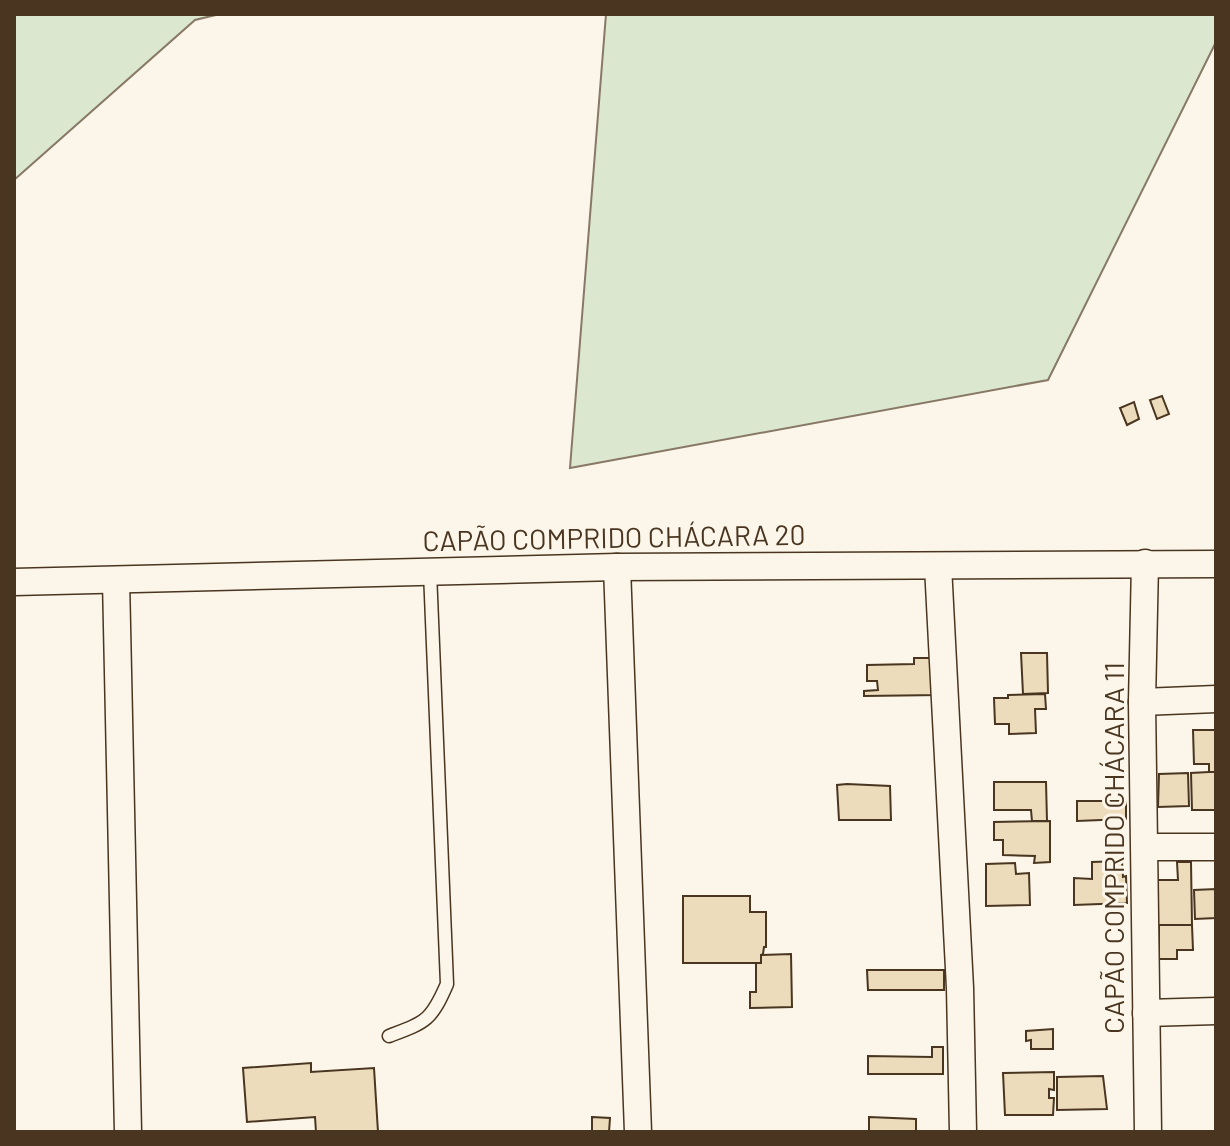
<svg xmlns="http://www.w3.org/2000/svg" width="1230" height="1146" viewBox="0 0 1230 1146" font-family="Barlow,sans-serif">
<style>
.green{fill:#dce7d0;stroke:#887966;stroke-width:2}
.building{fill:#ecdcbc;stroke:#4a3520;stroke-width:2}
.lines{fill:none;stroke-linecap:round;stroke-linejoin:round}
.lane-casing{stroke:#4a3520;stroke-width:15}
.street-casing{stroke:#4a3520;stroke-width:29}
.lane{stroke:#fbf6e9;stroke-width:12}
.street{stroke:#fbf6e9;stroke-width:26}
.labels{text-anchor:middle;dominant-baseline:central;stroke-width:6;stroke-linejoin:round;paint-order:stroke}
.street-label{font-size:28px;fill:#4a3520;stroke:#fbf6e9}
</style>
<rect width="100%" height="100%" fill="#fbf6e9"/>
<!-- green -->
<g class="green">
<path d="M 14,14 L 220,14 L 195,20 L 14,180 Z"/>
<path d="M 606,14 L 1216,14 L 1216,42 L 1048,380 L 570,468 Z"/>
</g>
<!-- building -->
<g class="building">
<path d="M 1162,396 L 1169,414 L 1157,419 L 1150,400 Z"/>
<path d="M 1134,402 L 1139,419 L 1127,425 L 1120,408 Z"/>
<path d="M 1021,653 L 1047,653 L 1048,693 L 1023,694 Z"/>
<path d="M 914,658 L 939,658 L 940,695 L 864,696 L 864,691 L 878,690 L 877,681 L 867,681 L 867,665 L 914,664 Z"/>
<path d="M 1045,694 L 1046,709 L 1035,709 L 1036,733 L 1009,734 L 1009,724 L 995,724 L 994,698 L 1008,698 L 1008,695 Z"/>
<path d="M 1193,730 L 1216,730 L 1216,772 L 1209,772 L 1209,764 L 1194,764 Z"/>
<path d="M 1209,772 L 1216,772 L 1216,810 L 1192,810 L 1191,773 Z"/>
<path d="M 1188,773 L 1189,806 L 1158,807 L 1159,774 Z"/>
<path d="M 994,782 L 1046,782 L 1047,821 L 1032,821 L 1031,810 L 994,810 Z"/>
<path d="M 847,784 L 890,786 L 891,820 L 839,820 L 837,785 Z"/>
<path d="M 1077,801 L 1126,801 L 1126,819 L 1077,821 Z"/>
<path d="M 1050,821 L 1050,862 L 1034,863 L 1035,856 L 1003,855 L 1003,840 L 994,840 L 994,822 Z"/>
<path d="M 1122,861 L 1123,877 L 1126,876 L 1127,903 L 1074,905 L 1074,878 L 1092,879 L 1092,862 Z"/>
<path d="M 1177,862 L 1191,862 L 1192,925 L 1158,925 L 1158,880 L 1178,880 Z"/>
<path d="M 1015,863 L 1016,874 L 1029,873 L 1030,905 L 986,906 L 986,864 Z"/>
<path d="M 1216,889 L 1216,918 L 1195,919 L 1194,890 Z"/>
<path d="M 683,896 L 750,896 L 750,912 L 766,912 L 766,947 L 764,947 L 763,954 L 761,955 L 761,963 L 683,963 Z"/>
<path d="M 1159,925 L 1192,925 L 1193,950 L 1177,950 L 1177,959 L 1159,959 Z"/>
<path d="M 791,954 L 792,1007 L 750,1008 L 750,992 L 756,992 L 756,963 L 761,963 L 761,955 Z"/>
<path d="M 867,970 L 944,970 L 944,990 L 868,990 Z"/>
<path d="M 1053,1029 L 1053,1049 L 1031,1049 L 1031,1040 L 1026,1041 L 1026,1031 Z"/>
<path d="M 932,1047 L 943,1047 L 943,1074 L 868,1074 L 868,1056 L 932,1057 Z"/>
<path d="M 311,1063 L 311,1072 L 374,1068 L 378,1132 L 316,1132 L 315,1117 L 247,1122 L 243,1068 Z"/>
<path d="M 1054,1072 L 1054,1090 L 1049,1089 L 1049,1098 L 1054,1098 L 1053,1115 L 1005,1115 L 1003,1073 Z"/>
<path d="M 1103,1076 L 1107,1109 L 1057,1110 L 1057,1077 Z"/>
<path d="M 592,1117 L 610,1118 L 609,1132 L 592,1132 Z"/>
<path d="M 869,1117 L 916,1119 L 916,1132 L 869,1132 Z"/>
</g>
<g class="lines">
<defs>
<path id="lane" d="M 389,1036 C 426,1022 431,1021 447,984 L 430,572"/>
<g id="street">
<path d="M 1145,563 L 1142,702 L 1148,1132"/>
<path d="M 938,566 L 960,988 L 963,1132"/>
<path d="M 617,567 L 638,1132"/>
<path d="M 116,580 L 128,1132"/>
<path d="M 14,582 L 617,567 L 1216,564"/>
<path d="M 1142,702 L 1216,699"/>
<path d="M 1145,847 L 1216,847"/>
<path d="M 1146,1013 L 1216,1011"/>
</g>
</defs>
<!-- lane casing -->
<use href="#lane" class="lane-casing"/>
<!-- street casing -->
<use href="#street" class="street-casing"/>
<!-- lane -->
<use href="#lane" class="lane"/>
<!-- street -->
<use href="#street" class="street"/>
</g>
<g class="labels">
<!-- street labels -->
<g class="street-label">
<text transform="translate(614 537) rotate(-1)">CAPÃO COMPRIDO CHÁCARA 20</text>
<text transform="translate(1113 848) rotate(-90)">CAPÃO COMPRIDO CHÁCARA 11</text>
</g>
</g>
<!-- border -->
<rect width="1230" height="1146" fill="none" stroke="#4a3520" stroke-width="32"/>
</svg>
